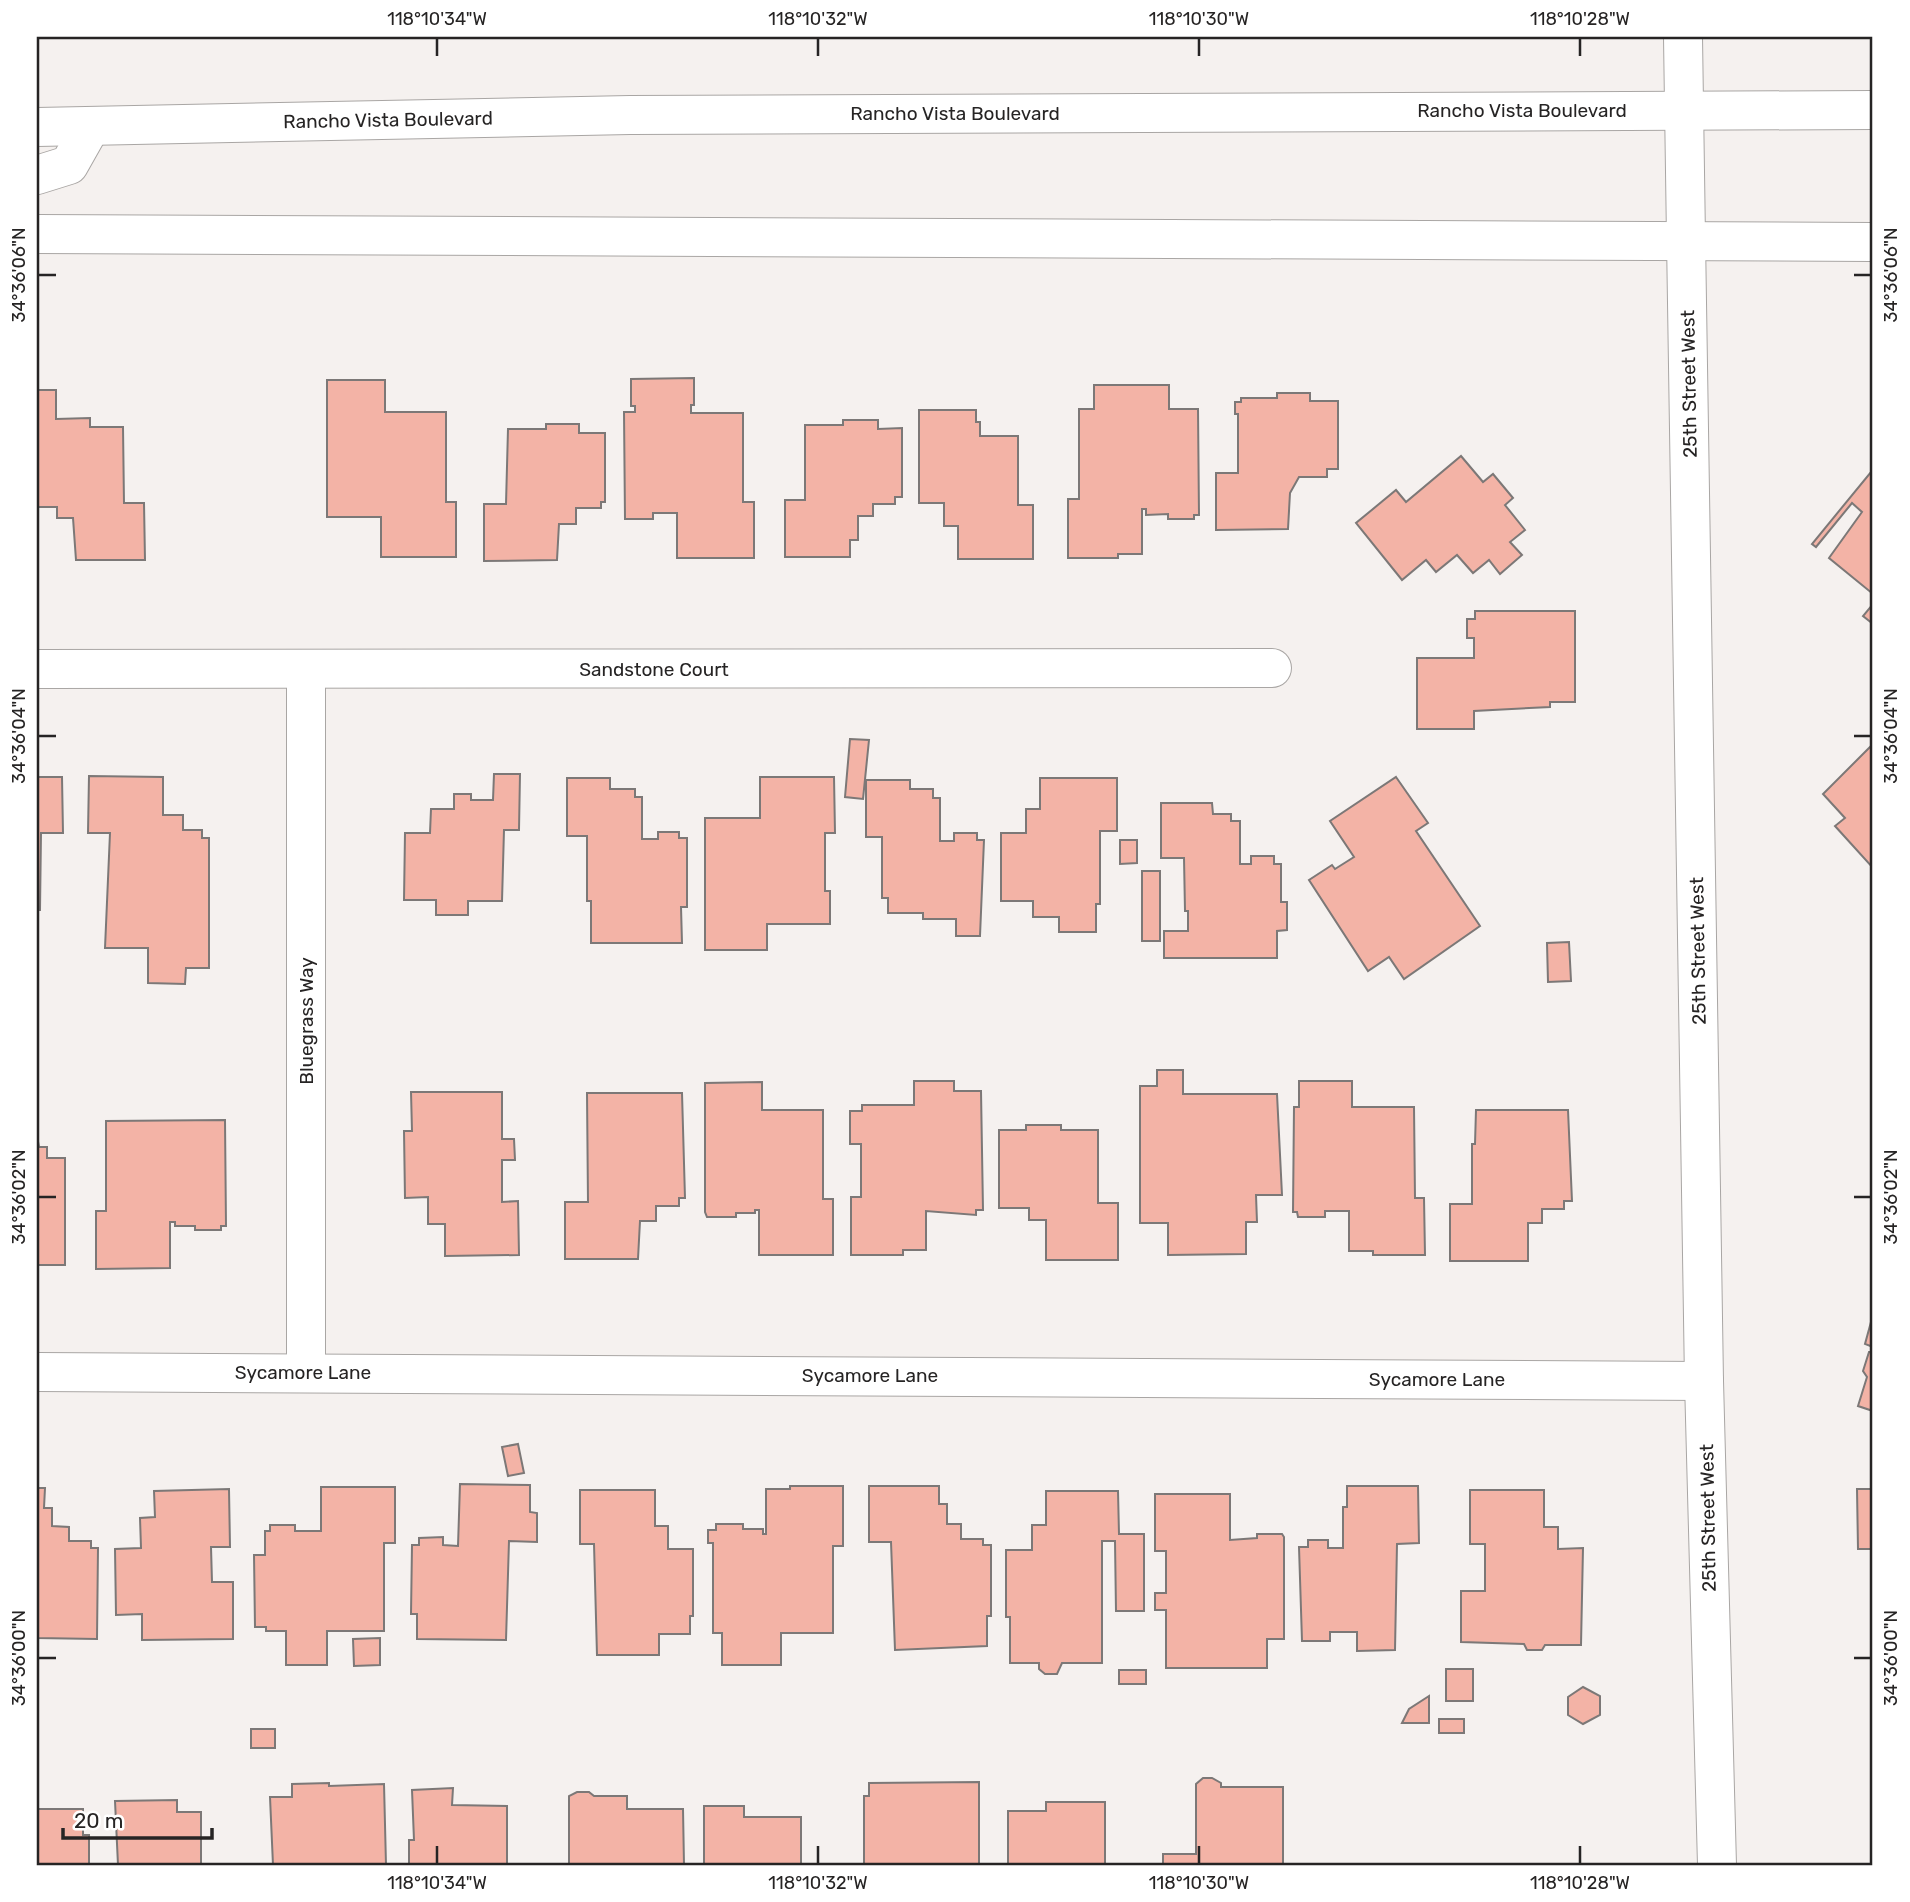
<svg xmlns="http://www.w3.org/2000/svg" width="1910" height="1902" viewBox="0 0 1910 1902" font-family="Rubik,sans-serif">
<style>
.building{fill:#f3b3a6;stroke:#7c7877;stroke-width:2}
.lines{fill:none;stroke-linecap:round;stroke-linejoin:round}
.minor-casing{stroke:#a9a6a4;stroke-width:40}
.secondary-casing{stroke:#a9a6a4;stroke-width:40}
.primary-casing{stroke:#a9a6a4;stroke-width:40}
.minor{stroke:#fff;stroke-width:38}
.secondary{stroke:#fff;stroke-width:38}
.primary{stroke:#fff;stroke-width:38}
.ticks{fill:none;stroke:#262424;stroke-width:2.5}
.labels{text-anchor:middle;dominant-baseline:central;stroke-width:6;stroke-linejoin:round;paint-order:stroke}
.street-label{font-size:19px;fill:#262424;stroke:#fff}
.neatline{fill:none;stroke:#262424;stroke-width:2.5}
.ticks-label{font-size:18px;text-anchor:middle;fill:#262424}
</style>
<rect width="100%" height="100%" fill="#f5f1ef"/>
<!-- building -->
<g class="building">
<path d="M 694,378 L 694,405 L 691,405 L 691,413 L 743,413 L 743,502 L 754,502 L 754,558 L 677,558 L 677,513 L 653,513 L 653,519 L 625,519 L 624,412 L 635,412 L 635,406 L 631,406 L 631,379 Z"/>
<path d="M 327,380 L 385,380 L 385,412 L 446,412 L 446,502 L 456,502 L 456,557 L 381,557 L 381,517 L 327,517 Z"/>
<path d="M 1094,385 L 1169,385 L 1169,409 L 1198,409 L 1199,515 L 1194,515 L 1194,519 L 1168,519 L 1168,514 L 1146,515 L 1146,509 L 1142,509 L 1142,554 L 1118,554 L 1118,558 L 1068,558 L 1068,499 L 1079,499 L 1079,409 L 1094,409 Z"/>
<path d="M 37,390 L 56,390 L 56,419 L 90,418 L 90,427 L 123,427 L 124,503 L 144,503 L 145,560 L 76,560 L 73,518 L 57,518 L 57,507 L 37,507 Z"/>
<path d="M 1277,393 L 1310,393 L 1310,401 L 1338,401 L 1338,469 L 1327,469 L 1327,477 L 1299,477 L 1290,493 L 1288,529 L 1216,530 L 1216,473 L 1238,473 L 1238,414 L 1235,414 L 1235,402 L 1241,402 L 1241,398 L 1277,398 Z"/>
<path d="M 919,410 L 976,410 L 976,422 L 980,422 L 980,436 L 1018,436 L 1018,505 L 1033,505 L 1033,559 L 958,559 L 958,526 L 944,526 L 944,503 L 919,503 Z"/>
<path d="M 843,420 L 878,420 L 878,429 L 902,428 L 902,497 L 895,497 L 895,504 L 873,504 L 873,516 L 858,516 L 858,540 L 850,540 L 850,557 L 785,557 L 785,500 L 805,500 L 805,425 L 843,425 Z"/>
<path d="M 546,424 L 579,424 L 579,433 L 605,433 L 605,502 L 601,502 L 601,508 L 576,508 L 576,524 L 559,524 L 557,560 L 484,561 L 484,504 L 506,504 L 508,429 L 546,429 Z"/>
<path d="M 1461,456 L 1483,482 L 1493,474 L 1513,498 L 1505,505 L 1525,530 L 1510,542 L 1522,555 L 1500,574 L 1489,560 L 1473,573 L 1457,555 L 1436,572 L 1426,560 L 1402,580 L 1356,523 L 1396,490 L 1406,502 Z"/>
<path d="M 1871,472 L 1873,474 L 1873,594 L 1829,558 L 1862,512 L 1852,503 L 1816,547 L 1812,544 Z"/>
<path d="M 1873,604 L 1873,624 L 1863,616 Z"/>
<path d="M 1475,611 L 1575,611 L 1575,702 L 1550,702 L 1550,707 L 1474,711 L 1474,729 L 1417,729 L 1417,658 L 1474,658 L 1474,638 L 1467,638 L 1467,619 L 1475,619 Z"/>
<path d="M 850,739 L 869,740 L 863,799 L 845,797 Z"/>
<path d="M 1873,744 L 1873,868 L 1835,826 L 1845,818 L 1823,794 Z"/>
<path d="M 494,774 L 520,774 L 519,830 L 504,830 L 502,901 L 468,901 L 468,915 L 436,915 L 436,900 L 404,900 L 405,833 L 430,833 L 431,809 L 454,809 L 454,794 L 471,794 L 471,800 L 493,800 Z"/>
<path d="M 89,776 L 163,777 L 163,815 L 183,815 L 183,830 L 202,830 L 202,838 L 209,838 L 209,968 L 186,968 L 185,984 L 148,983 L 148,948 L 105,948 L 110,833 L 88,833 Z"/>
<path d="M 37,777 L 62,777 L 63,833 L 41,833 L 40,910 L 37,910 Z"/>
<path d="M 760,777 L 834,777 L 835,833 L 825,833 L 825,891 L 830,891 L 830,924 L 767,924 L 767,950 L 705,950 L 705,818 L 760,818 Z"/>
<path d="M 1396,777 L 1428,823 L 1416,831 L 1480,926 L 1404,979 L 1389,957 L 1368,971 L 1309,880 L 1332,865 L 1335,869 L 1354,857 L 1330,821 Z"/>
<path d="M 567,778 L 610,778 L 610,789 L 635,789 L 635,797 L 642,797 L 642,839 L 658,839 L 658,832 L 679,832 L 679,838 L 687,838 L 687,907 L 681,907 L 682,943 L 591,943 L 591,901 L 587,901 L 587,836 L 567,836 Z"/>
<path d="M 1040,778 L 1117,778 L 1117,831 L 1100,831 L 1100,904 L 1096,904 L 1096,932 L 1059,932 L 1059,917 L 1033,917 L 1033,901 L 1001,901 L 1001,833 L 1026,833 L 1026,809 L 1040,809 Z"/>
<path d="M 866,780 L 910,780 L 910,789 L 933,789 L 933,798 L 940,798 L 940,841 L 954,841 L 954,833 L 977,833 L 977,840 L 984,840 L 980,936 L 956,936 L 956,919 L 923,919 L 923,913 L 888,913 L 888,898 L 882,898 L 882,837 L 866,837 Z"/>
<path d="M 1161,803 L 1212,803 L 1213,814 L 1231,814 L 1231,821 L 1240,821 L 1240,864 L 1251,864 L 1251,856 L 1274,856 L 1274,864 L 1281,864 L 1281,902 L 1287,902 L 1287,930 L 1277,931 L 1277,958 L 1164,958 L 1164,931 L 1188,931 L 1188,911 L 1185,911 L 1184,858 L 1161,858 Z"/>
<path d="M 1120,840 L 1137,840 L 1137,863 L 1120,864 Z"/>
<rect x="1142" y="871" width="18" height="70"/>
<path d="M 1569,942 L 1571,981 L 1548,982 L 1547,943 Z"/>
<path d="M 1157,1070 L 1183,1070 L 1183,1094 L 1277,1094 L 1282,1195 L 1256,1195 L 1257,1222 L 1246,1222 L 1246,1254 L 1168,1255 L 1168,1223 L 1140,1223 L 1140,1086 L 1157,1086 Z"/>
<path d="M 914,1081 L 954,1081 L 954,1091 L 981,1091 L 983,1210 L 976,1210 L 976,1215 L 926,1211 L 926,1250 L 903,1250 L 903,1255 L 851,1255 L 851,1197 L 861,1197 L 861,1144 L 850,1144 L 850,1111 L 862,1111 L 862,1105 L 914,1105 Z"/>
<path d="M 1299,1081 L 1352,1081 L 1352,1107 L 1414,1107 L 1415,1198 L 1424,1198 L 1425,1255 L 1373,1255 L 1373,1251 L 1349,1251 L 1349,1211 L 1325,1211 L 1325,1217 L 1298,1217 L 1297,1212 L 1293,1212 L 1294,1107 L 1299,1107 Z"/>
<path d="M 762,1082 L 762,1110 L 823,1110 L 823,1199 L 833,1199 L 833,1255 L 759,1255 L 759,1210 L 755,1210 L 755,1213 L 736,1213 L 736,1217 L 707,1217 L 705,1212 L 705,1083 Z"/>
<path d="M 411,1092 L 502,1092 L 502,1139 L 514,1139 L 515,1160 L 502,1160 L 502,1202 L 518,1201 L 519,1255 L 445,1256 L 445,1224 L 428,1224 L 428,1197 L 405,1198 L 404,1131 L 412,1131 Z"/>
<path d="M 587,1093 L 682,1093 L 685,1198 L 679,1198 L 679,1206 L 656,1206 L 656,1221 L 640,1221 L 638,1259 L 565,1259 L 565,1202 L 588,1202 Z"/>
<path d="M 1476,1110 L 1568,1110 L 1572,1201 L 1564,1201 L 1564,1209 L 1542,1209 L 1542,1223 L 1528,1223 L 1528,1261 L 1450,1261 L 1450,1204 L 1472,1204 L 1472,1144 L 1475,1144 Z"/>
<path d="M 225,1120 L 226,1226 L 221,1226 L 221,1230 L 195,1230 L 195,1226 L 175,1226 L 175,1222 L 170,1222 L 170,1268 L 96,1269 L 96,1211 L 106,1211 L 106,1121 Z"/>
<path d="M 1026,1125 L 1061,1125 L 1061,1130 L 1098,1130 L 1098,1203 L 1118,1203 L 1118,1260 L 1046,1260 L 1046,1220 L 1029,1220 L 1029,1208 L 999,1208 L 999,1130 L 1026,1130 Z"/>
<path d="M 37,1136 L 39,1147 L 47,1147 L 47,1158 L 65,1158 L 65,1265 L 37,1265 Z"/>
<path d="M 1871,1322 L 1873,1323 L 1873,1347 L 1865,1344 Z"/>
<path d="M 1869,1352 L 1873,1352 L 1873,1411 L 1858,1406 L 1867,1377 L 1863,1371 Z"/>
<path d="M 518,1444 L 524,1473 L 508,1476 L 502,1447 Z"/>
<path d="M 460,1484 L 530,1485 L 530,1512 L 537,1513 L 537,1542 L 509,1541 L 506,1640 L 417,1639 L 417,1614 L 411,1614 L 412,1545 L 419,1545 L 419,1538 L 443,1537 L 443,1545 L 458,1546 Z"/>
<path d="M 790,1486 L 843,1486 L 843,1546 L 833,1546 L 833,1633 L 781,1633 L 781,1665 L 722,1665 L 722,1633 L 713,1633 L 713,1543 L 708,1543 L 708,1530 L 716,1530 L 716,1524 L 743,1524 L 743,1529 L 763,1529 L 763,1534 L 766,1534 L 766,1489 L 790,1489 Z"/>
<path d="M 869,1486 L 939,1486 L 939,1504 L 947,1504 L 947,1524 L 961,1524 L 961,1539 L 983,1539 L 983,1545 L 991,1545 L 991,1616 L 987,1616 L 987,1646 L 895,1650 L 891,1542 L 869,1542 Z"/>
<path d="M 1347,1486 L 1418,1486 L 1419,1543 L 1397,1544 L 1395,1650 L 1357,1651 L 1357,1632 L 1330,1632 L 1330,1641 L 1302,1641 L 1299,1547 L 1308,1547 L 1308,1540 L 1328,1540 L 1328,1548 L 1343,1548 L 1343,1507 L 1347,1507 Z"/>
<path d="M 321,1487 L 395,1487 L 395,1543 L 384,1543 L 384,1631 L 327,1631 L 327,1665 L 286,1665 L 286,1631 L 266,1631 L 266,1627 L 255,1627 L 254,1555 L 265,1555 L 265,1531 L 270,1531 L 270,1525 L 295,1525 L 295,1531 L 321,1531 Z"/>
<path d="M 37,1488 L 45,1488 L 44,1508 L 52,1508 L 52,1526 L 69,1527 L 69,1541 L 91,1541 L 91,1548 L 98,1548 L 97,1639 L 37,1638 Z"/>
<path d="M 229,1489 L 230,1547 L 211,1547 L 212,1582 L 233,1582 L 233,1639 L 142,1640 L 142,1614 L 116,1615 L 115,1549 L 141,1548 L 140,1518 L 155,1517 L 154,1491 Z"/>
<path d="M 1857,1489 L 1873,1489 L 1873,1549 L 1858,1549 Z"/>
<path d="M 580,1490 L 655,1490 L 655,1526 L 668,1526 L 668,1549 L 693,1549 L 693,1616 L 690,1616 L 690,1634 L 659,1634 L 659,1655 L 597,1655 L 594,1544 L 580,1544 Z"/>
<path d="M 1470,1490 L 1544,1490 L 1544,1527 L 1558,1527 L 1558,1549 L 1583,1548 L 1581,1645 L 1545,1645 L 1542,1650 L 1527,1650 L 1524,1644 L 1461,1642 L 1461,1591 L 1485,1591 L 1485,1544 L 1470,1544 Z"/>
<path d="M 1046,1491 L 1118,1491 L 1119,1534 L 1144,1534 L 1144,1611 L 1116,1611 L 1115,1541 L 1102,1541 L 1102,1663 L 1062,1663 L 1057,1674 L 1045,1674 L 1039,1669 L 1039,1663 L 1010,1663 L 1010,1617 L 1006,1617 L 1006,1550 L 1032,1550 L 1032,1525 L 1046,1525 Z"/>
<path d="M 1155,1494 L 1230,1494 L 1230,1540 L 1257,1538 L 1257,1534 L 1282,1534 L 1284,1537 L 1284,1639 L 1267,1639 L 1267,1668 L 1166,1668 L 1166,1610 L 1155,1610 L 1155,1593 L 1166,1593 L 1166,1551 L 1155,1551 Z"/>
<path d="M 380,1638 L 380,1665 L 354,1666 L 353,1639 Z"/>
<rect x="1446" y="1669" width="27" height="32"/>
<rect x="1119" y="1670" width="27" height="14"/>
<path d="M 1583,1687 L 1600,1696 L 1600,1715 L 1583,1724 L 1568,1715 L 1568,1697 Z"/>
<path d="M 1429,1696 L 1429,1723 L 1402,1723 L 1409,1709 Z"/>
<rect x="1439" y="1719" width="25" height="14"/>
<rect x="251" y="1729" width="24" height="19"/>
<path d="M 1203,1778 L 1212,1778 L 1221,1783 L 1221,1787 L 1283,1787 L 1283,1864 L 1163,1865 L 1163,1854 L 1196,1854 L 1196,1784 Z"/>
<path d="M 979,1782 L 979,1865 L 864,1865 L 864,1796 L 869,1796 L 869,1783 Z"/>
<path d="M 329,1783 L 329,1786 L 384,1784 L 386,1865 L 273,1865 L 270,1797 L 292,1797 L 292,1784 Z"/>
<path d="M 453,1788 L 452,1805 L 507,1806 L 507,1865 L 409,1865 L 409,1840 L 414,1840 L 412,1790 Z"/>
<path d="M 577,1792 L 589,1792 L 594,1796 L 627,1796 L 627,1809 L 683,1809 L 684,1865 L 569,1865 L 569,1796 Z"/>
<path d="M 177,1800 L 177,1812 L 201,1812 L 201,1865 L 118,1865 L 115,1801 Z"/>
<path d="M 1046,1802 L 1105,1802 L 1105,1865 L 1008,1865 L 1008,1811 L 1046,1811 Z"/>
<path d="M 704,1806 L 744,1806 L 744,1817 L 801,1817 L 801,1865 L 704,1865 Z"/>
<path d="M 37,1809 L 83,1809 L 83,1835 L 89,1835 L 89,1865 L 37,1865 Z"/>
</g>
<g class="lines">
<defs>
<g id="minor">
<path d="M 1683,37 L 1686,239"/>
<path d="M 37,669 L 1272,668"/>
<path d="M 306,670 L 306,1372"/>
<path d="M 37,1372 L 1704,1381"/>
</g>
<path id="secondary" d="M 1686,239 L 1704,1381 L 1717,1865"/>
<g id="primary">
<path d="M 37,127 L 630,115 L 1873,110"/>
<path d="M 37,175 L 69,165 L 91,126"/>
<path d="M 37,234 L 1873,242"/>
</g>
</defs>
<!-- minor casing -->
<use href="#minor" class="minor-casing"/>
<!-- secondary casing -->
<use href="#secondary" class="secondary-casing"/>
<!-- primary casing -->
<use href="#primary" class="primary-casing"/>
<!-- minor -->
<use href="#minor" class="minor"/>
<!-- secondary -->
<use href="#secondary" class="secondary"/>
<!-- primary -->
<use href="#primary" class="primary"/>
</g>
<!-- ticks -->
<path class="ticks" d="M 437,38 L 437,56M 818,38 L 818,56M 1199,38 L 1199,56M 1580,38 L 1580,56M 38,275 L 56,275M 1854,275 L 1871,275M 38,736 L 56,736M 1854,736 L 1871,736M 38,1197 L 56,1197M 1854,1197 L 1871,1197M 38,1658 L 56,1658M 1854,1658 L 1871,1658M 437,1846 L 437,1864M 818,1846 L 818,1864M 1199,1846 L 1199,1864M 1580,1846 L 1580,1864"/>
<g class="labels">
<!-- street labels -->
<g class="street-label">
<text x="1522" y="110">Rancho Vista Boulevard</text>
<text x="955" y="113">Rancho Vista Boulevard</text>
<text transform="translate(388 120) rotate(-1)">Rancho Vista Boulevard</text>
<text transform="translate(1689 384) rotate(-91)">25th Street West</text>
<text x="654" y="669">Sandstone Court</text>
<text transform="translate(1698 951) rotate(-91)">25th Street West</text>
<text transform="translate(306 1021) rotate(-90)">Bluegrass Way</text>
<text x="303" y="1372">Sycamore Lane</text>
<text x="870" y="1375">Sycamore Lane</text>
<text x="1437" y="1379">Sycamore Lane</text>
<text transform="translate(1708 1518) rotate(-91)">25th Street West</text>
</g>
</g>
<!-- border -->
<rect width="1910" height="1902" fill="none" stroke="#ffffff" stroke-width="77"/>
<!-- scale -->
<path d="M63 1828v10h149v-10" fill="none" stroke="#262424" stroke-width="3.5"/>
<text x="74" y="1828" font-size="21" fill="#262424" stroke="#ffffff" stroke-width="5" paint-order="stroke">20 m</text>
<rect x="38" y="38" width="1833" height="1826" class="neatline"/>
<g class="ticks-label">
<text x="437" y="25">118°10'34"W</text>
<text x="818" y="25">118°10'32"W</text>
<text x="1199" y="25">118°10'30"W</text>
<text x="1580" y="25">118°10'28"W</text>
<text transform="translate(19 275) rotate(-90)" y="6">34°36'06"N</text>
<text transform="translate(1891 275) rotate(-90)" y="6">34°36'06"N</text>
<text transform="translate(19 736) rotate(-90)" y="6">34°36'04"N</text>
<text transform="translate(1891 736) rotate(-90)" y="6">34°36'04"N</text>
<text transform="translate(19 1197) rotate(-90)" y="6">34°36'02"N</text>
<text transform="translate(1891 1197) rotate(-90)" y="6">34°36'02"N</text>
<text transform="translate(19 1658) rotate(-90)" y="6">34°36'00"N</text>
<text transform="translate(1891 1658) rotate(-90)" y="6">34°36'00"N</text>
<text x="437" y="1889">118°10'34"W</text>
<text x="818" y="1889">118°10'32"W</text>
<text x="1199" y="1889">118°10'30"W</text>
<text x="1580" y="1889">118°10'28"W</text>
</g>
</svg>
